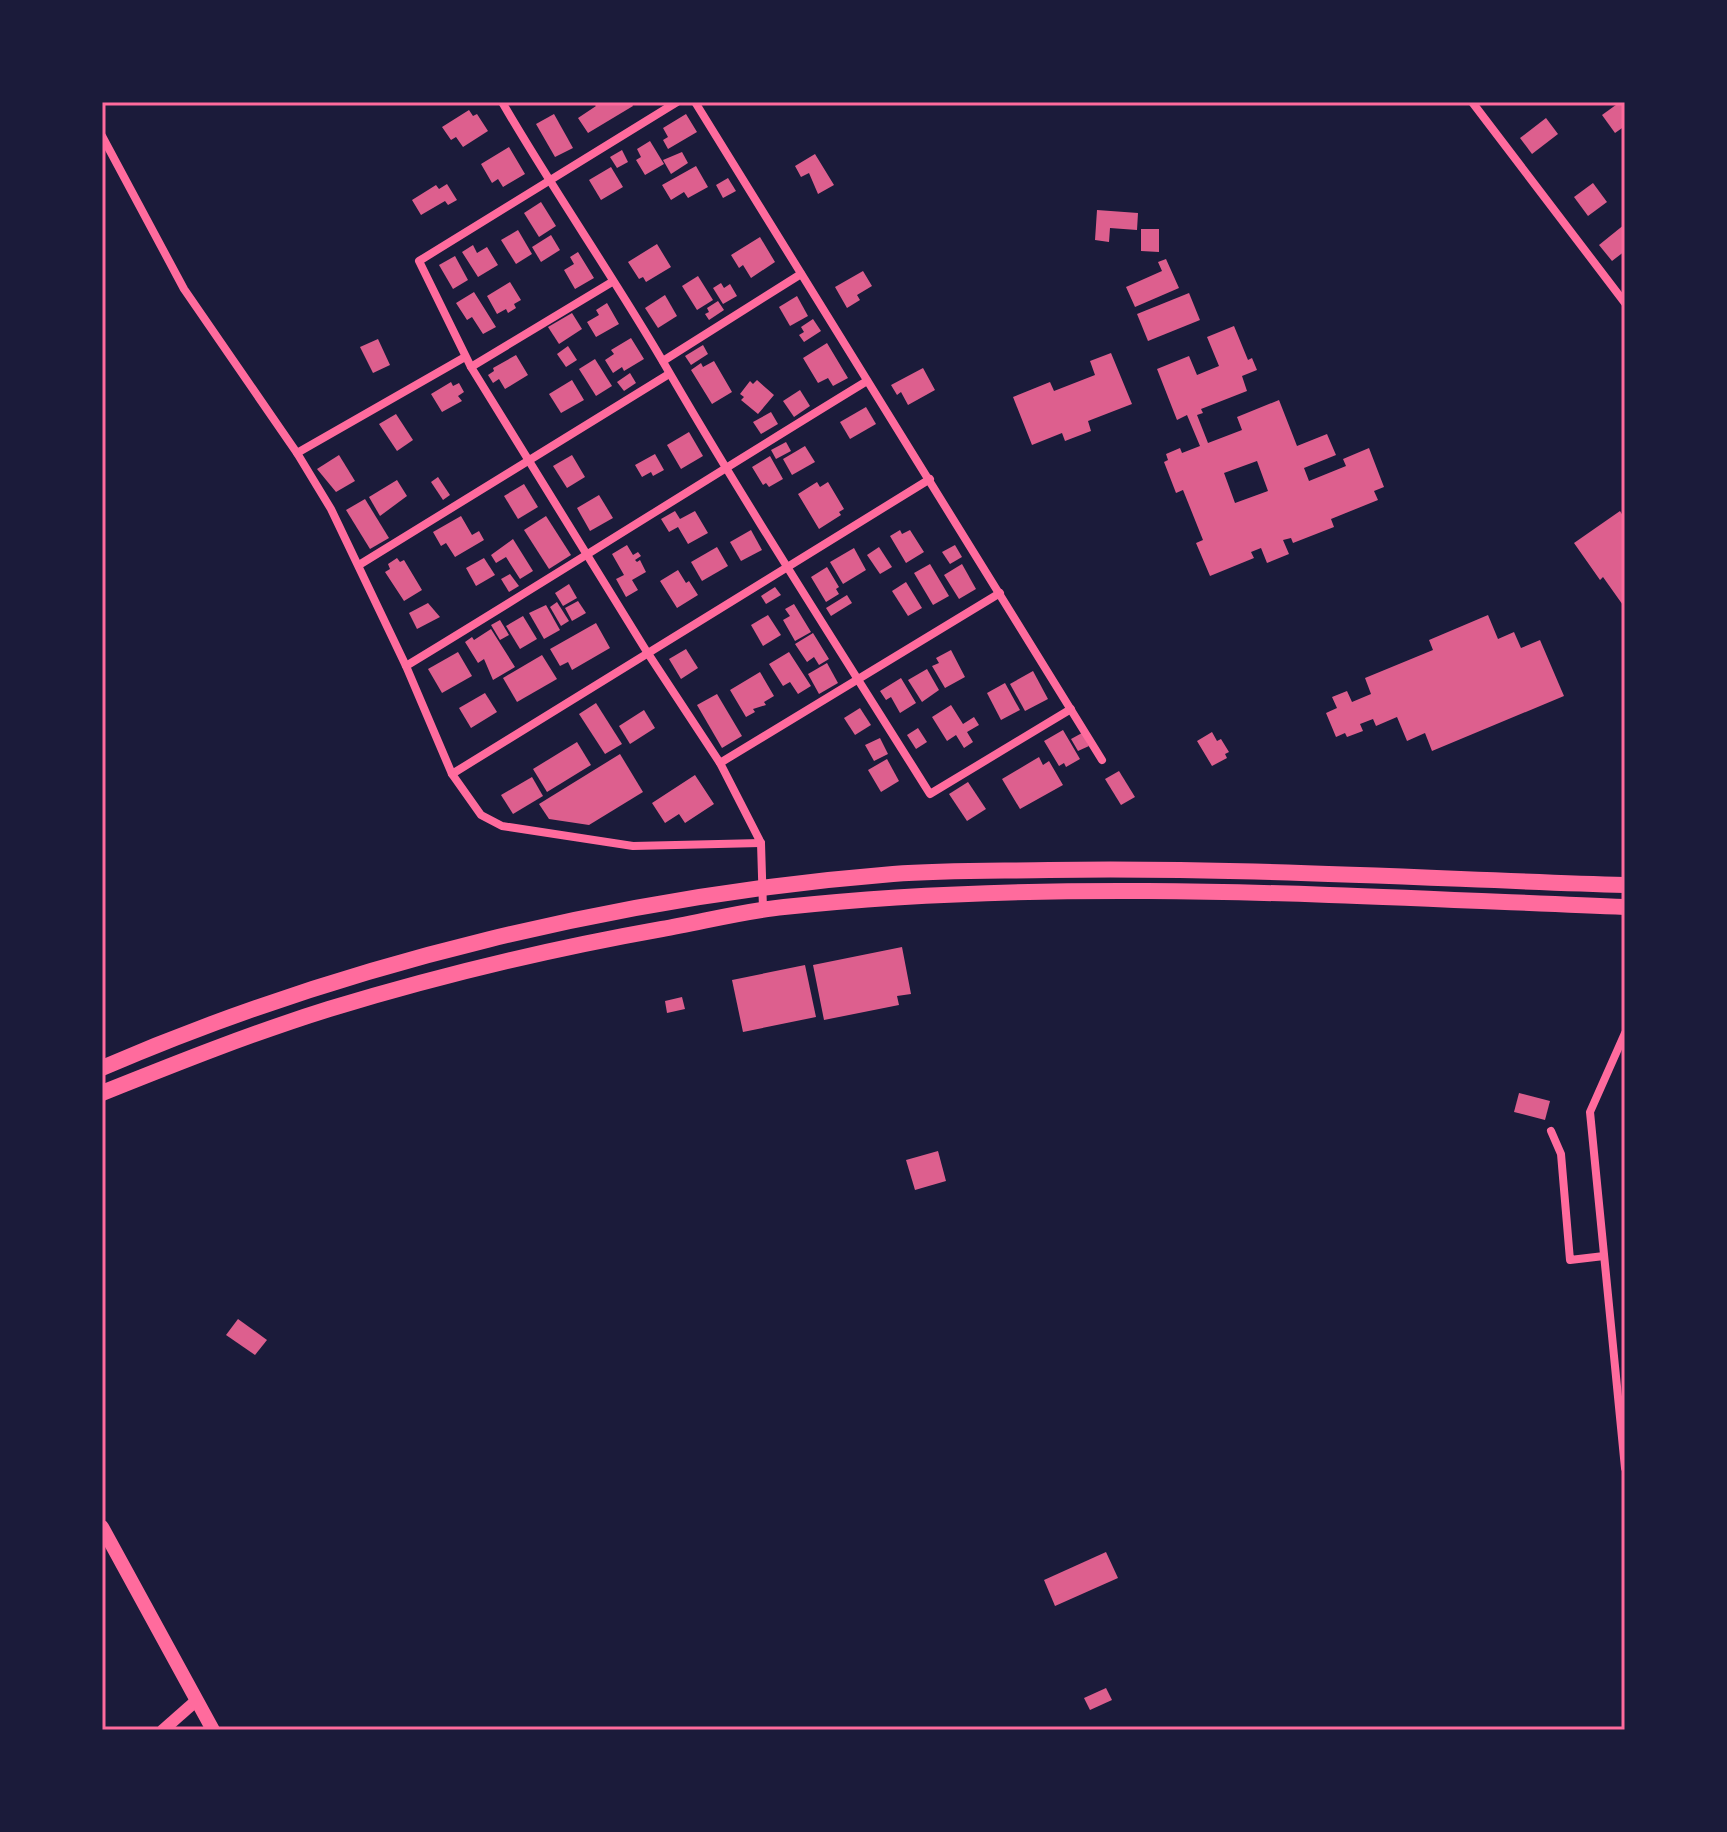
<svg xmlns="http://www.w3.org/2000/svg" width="1727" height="1832" viewBox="0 0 1727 1832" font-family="'Titillium Web',sans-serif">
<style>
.building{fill:#dd5f8e;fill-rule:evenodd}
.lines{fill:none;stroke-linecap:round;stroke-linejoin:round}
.minor{stroke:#ff6b9d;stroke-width:8}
.tertiary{stroke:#ff6b9d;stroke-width:12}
.secondary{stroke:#ff6b9d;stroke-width:14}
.trunk{stroke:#ff6b9d;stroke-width:16}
.neatline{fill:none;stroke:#ff6b9d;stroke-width:3}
</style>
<rect width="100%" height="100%" fill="#1b1b3a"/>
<!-- building -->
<g class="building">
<path d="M 598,102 L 631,102 L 633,106 L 588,133 L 578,118 L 596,106 L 594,104 Z"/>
<path d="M 1620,102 L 1625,102 L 1625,126 L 1615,133 L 1602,115 Z"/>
<path d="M 469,110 L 473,116 L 477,114 L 488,131 L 463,147 L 456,137 L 451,140 L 442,127 Z"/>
<path d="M 554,114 L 573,148 L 555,157 L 536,124 Z"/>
<path d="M 686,114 L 697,132 L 668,149 L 663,140 L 668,137 L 663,128 Z"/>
<path d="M 1546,118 L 1558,134 L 1532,154 L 1520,138 Z"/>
<path d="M 650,141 L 664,164 L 645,175 L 636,160 L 641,157 L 637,149 Z"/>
<path d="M 509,147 L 525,174 L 503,187 L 498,179 L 492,183 L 481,164 Z"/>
<path d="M 622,150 L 628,162 L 617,168 L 610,157 Z"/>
<path d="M 682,152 L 688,163 L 671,174 L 663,160 Z"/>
<path d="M 815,154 L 834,185 L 818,194 L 809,173 L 801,177 L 795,166 Z"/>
<path d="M 696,166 L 708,187 L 688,198 L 684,192 L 671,200 L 662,185 Z"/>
<path d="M 611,167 L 623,187 L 601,200 L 589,180 Z"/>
<path d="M 728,178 L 736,191 L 723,198 L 716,185 Z"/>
<path d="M 1593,183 L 1607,202 L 1588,216 L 1574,197 Z"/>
<path d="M 447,184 L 457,200 L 448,205 L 445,201 L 421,215 L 412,200 L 436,185 L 439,189 Z"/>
<path d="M 541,202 L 556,226 L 539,237 L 524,213 Z"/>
<path d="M 1097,210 L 1138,213 L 1137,230 L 1110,228 L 1109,242 L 1095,240 Z"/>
<path d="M 1625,224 L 1625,251 L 1612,261 L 1599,245 Z"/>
<path d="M 1141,229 L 1159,229 L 1159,252 L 1141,251 Z"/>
<path d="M 518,230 L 532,254 L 516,264 L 501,240 Z"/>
<path d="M 551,235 L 560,250 L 541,262 L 532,247 Z"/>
<path d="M 760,237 L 775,262 L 751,278 L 743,265 L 739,268 L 731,255 Z"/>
<path d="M 657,244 L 671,267 L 646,282 L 643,277 L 639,279 L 628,262 Z"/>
<path d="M 473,245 L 477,253 L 487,247 L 498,265 L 478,277 L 462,252 Z"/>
<path d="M 578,252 L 594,278 L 575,289 L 564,270 L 574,264 L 570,257 Z"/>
<path d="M 455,256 L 468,280 L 453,289 L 439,265 Z"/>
<path d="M 1166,259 L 1179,288 L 1135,307 L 1126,287 L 1162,271 L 1158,262 Z"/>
<path d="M 863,271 L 872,286 L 857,295 L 860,300 L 847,308 L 835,287 Z"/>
<path d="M 698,276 L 713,300 L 697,310 L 682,286 Z"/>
<path d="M 510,282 L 521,300 L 514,304 L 516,308 L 508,313 L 506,309 L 497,314 L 487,296 Z"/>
<path d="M 721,283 L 724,288 L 730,284 L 737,296 L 723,304 L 713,288 Z"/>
<path d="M 474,292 L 496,327 L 483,334 L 472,317 L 467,320 L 456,303 Z"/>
<path d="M 1189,293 L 1200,320 L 1148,341 L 1137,314 Z"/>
<path d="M 665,295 L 677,316 L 658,328 L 645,308 Z"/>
<path d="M 797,296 L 808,316 L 790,326 L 779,307 Z"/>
<path d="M 718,301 L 724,310 L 709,320 L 705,314 L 709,312 L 707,308 Z"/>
<path d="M 607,303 L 619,324 L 596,337 L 587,322 L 599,315 L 596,310 Z"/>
<path d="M 572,313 L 582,329 L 559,344 L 548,327 Z"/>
<path d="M 813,319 L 821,331 L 804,342 L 799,335 L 804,332 L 801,327 Z"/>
<path d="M 1234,326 L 1248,360 L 1252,358 L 1257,370 L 1242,376 L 1247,391 L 1201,409 L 1203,413 L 1197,415 L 1208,443 L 1242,430 L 1237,417 L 1279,400 L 1297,446 L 1327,434 L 1336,455 L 1304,468 L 1309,481 L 1346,466 L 1343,459 L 1369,448 L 1384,487 L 1374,491 L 1378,500 L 1331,519 L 1334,527 L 1293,543 L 1291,538 L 1283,540 L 1289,554 L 1267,563 L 1261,548 L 1251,552 L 1254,558 L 1210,576 L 1196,543 L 1203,540 L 1183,490 L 1176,493 L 1164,462 L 1168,460 L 1166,454 L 1180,448 L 1182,453 L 1200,446 L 1187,415 L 1177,420 L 1157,369 L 1189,356 L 1197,375 L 1219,366 L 1207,337 ZM 1257,461 L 1268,491 L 1235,503 L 1224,473 Z"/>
<path d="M 631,338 L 644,359 L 624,371 L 622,367 L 613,373 L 605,360 L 614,354 L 611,350 Z"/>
<path d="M 378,339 L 390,365 L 373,373 L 360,347 Z"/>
<path d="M 827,343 L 848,378 L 833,386 L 828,378 L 818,383 L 803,358 Z"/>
<path d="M 703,345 L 708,354 L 691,365 L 685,356 Z"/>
<path d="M 568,346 L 577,360 L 566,367 L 557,354 Z"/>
<path d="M 1111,353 L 1132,404 L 1088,421 L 1091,431 L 1065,441 L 1062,433 L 1032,445 L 1013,397 L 1050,382 L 1054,391 L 1095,375 L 1090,361 Z"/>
<path d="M 516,355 L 528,375 L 505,389 L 499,379 L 493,383 L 488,375 L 494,371 L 493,368 Z"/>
<path d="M 595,359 L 612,386 L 596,396 L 579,369 Z"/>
<path d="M 714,361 L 732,392 L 712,404 L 691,370 L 701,363 L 703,367 Z"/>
<path d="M 923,368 L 935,390 L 908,405 L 901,392 L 897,395 L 891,385 Z"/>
<path d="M 630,373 L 636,383 L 624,391 L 617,382 Z"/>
<path d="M 572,380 L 584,400 L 561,413 L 549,394 Z"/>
<path d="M 757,380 L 774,395 L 758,414 L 741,400 L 744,397 L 740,394 L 750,381 L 753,384 Z"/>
<path d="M 451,382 L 453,386 L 459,383 L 464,392 L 458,396 L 462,401 L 442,412 L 431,394 Z"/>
<path d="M 800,390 L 810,406 L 794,417 L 783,401 Z"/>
<path d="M 866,407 L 876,424 L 850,439 L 840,422 Z"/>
<path d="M 771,412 L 778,424 L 761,434 L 753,422 Z"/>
<path d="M 396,414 L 413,440 L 397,451 L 379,424 Z"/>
<path d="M 689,432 L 703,456 L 681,469 L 667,445 Z"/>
<path d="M 786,442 L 791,451 L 776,459 L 771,450 Z"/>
<path d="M 805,446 L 815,462 L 792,475 L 783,459 Z"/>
<path d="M 655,454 L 664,470 L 653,476 L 651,472 L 642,477 L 635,465 Z"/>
<path d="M 339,455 L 355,481 L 336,492 L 317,469 Z"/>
<path d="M 572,455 L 585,477 L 567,488 L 553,466 Z"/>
<path d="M 770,456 L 783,479 L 769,487 L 766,483 L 763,485 L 752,467 Z"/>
<path d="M 438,477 L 450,495 L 443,500 L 431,482 Z"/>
<path d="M 397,480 L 407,496 L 380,516 L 369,497 Z"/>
<path d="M 817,482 L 820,487 L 828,482 L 844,509 L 839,512 L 841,515 L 819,529 L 798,494 Z"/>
<path d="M 524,484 L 538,507 L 518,519 L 504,496 Z"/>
<path d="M 599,495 L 613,518 L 590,531 L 577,508 Z"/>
<path d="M 365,499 L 389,538 L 370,549 L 346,510 Z"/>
<path d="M 675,511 L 680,519 L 695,511 L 708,533 L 688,544 L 678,527 L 669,532 L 661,519 Z"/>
<path d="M 1620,511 L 1625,519 L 1625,608 L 1603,577 L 1600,580 L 1574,543 Z"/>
<path d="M 461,516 L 472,535 L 479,531 L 484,540 L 455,557 L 446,543 L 441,546 L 433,532 Z"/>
<path d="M 546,516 L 571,555 L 549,569 L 524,530 Z"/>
<path d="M 751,530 L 762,550 L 741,561 L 730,542 Z"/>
<path d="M 900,530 L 902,534 L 910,530 L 924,552 L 906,563 L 890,536 Z"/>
<path d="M 513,539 L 533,571 L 520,579 L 506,557 L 496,563 L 491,555 Z"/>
<path d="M 627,545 L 633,555 L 638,552 L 641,556 L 635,560 L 637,562 L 640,560 L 646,572 L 632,580 L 638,590 L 626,597 L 616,579 L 624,575 L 612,554 Z"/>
<path d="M 955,545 L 962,557 L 950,564 L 942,552 Z"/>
<path d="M 717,547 L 728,566 L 702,581 L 691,562 Z"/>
<path d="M 879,547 L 892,567 L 880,574 L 867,555 Z"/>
<path d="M 854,548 L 866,570 L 843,584 L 830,562 Z"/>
<path d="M 397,558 L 400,562 L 404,560 L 422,590 L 404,601 L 385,572 L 390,569 L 388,564 Z"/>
<path d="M 484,558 L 495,575 L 476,586 L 466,568 Z"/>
<path d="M 930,564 L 949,596 L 933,605 L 914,573 Z"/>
<path d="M 962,564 L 976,589 L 959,599 L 944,575 Z"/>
<path d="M 827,567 L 839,587 L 836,589 L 839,594 L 826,602 L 811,577 Z"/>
<path d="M 678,570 L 686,583 L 689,581 L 698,595 L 677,608 L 660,581 Z"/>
<path d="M 510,574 L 519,586 L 509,592 L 501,579 Z"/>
<path d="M 906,582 L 922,608 L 908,616 L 892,591 Z"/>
<path d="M 569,584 L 577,598 L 563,606 L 555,593 Z"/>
<path d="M 775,587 L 781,595 L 766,604 L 761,596 Z"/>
<path d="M 847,595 L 852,603 L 831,616 L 826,608 Z"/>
<path d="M 578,601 L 586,613 L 572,621 L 565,608 Z"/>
<path d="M 557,602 L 569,621 L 561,626 L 550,607 Z"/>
<path d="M 428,603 L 440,617 L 417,629 L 409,613 Z"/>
<path d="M 794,604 L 811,632 L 795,641 L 783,620 L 790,616 L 785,609 Z"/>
<path d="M 546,605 L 560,630 L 544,639 L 529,613 Z"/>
<path d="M 768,615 L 781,635 L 763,646 L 751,625 Z"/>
<path d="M 1488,615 L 1498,639 L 1514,632 L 1521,648 L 1540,640 L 1564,696 L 1432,751 L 1425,733 L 1407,741 L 1397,717 L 1376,726 L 1373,719 L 1360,724 L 1363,731 L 1347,737 L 1345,733 L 1336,737 L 1326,713 L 1337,708 L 1332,697 L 1347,691 L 1352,702 L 1371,694 L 1365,678 L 1433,650 L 1429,640 Z"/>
<path d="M 523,616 L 537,639 L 520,649 L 506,626 Z"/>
<path d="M 500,620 L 509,635 L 500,640 L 491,625 Z"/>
<path d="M 596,623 L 610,648 L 572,670 L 568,662 L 560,666 L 550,649 Z"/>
<path d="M 491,629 L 515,667 L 493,680 L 484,659 L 478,663 L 465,642 L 472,637 L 474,640 Z"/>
<path d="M 813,633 L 829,659 L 819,665 L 814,657 L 807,662 L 795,644 Z"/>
<path d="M 686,649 L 698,668 L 681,679 L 669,659 Z"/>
<path d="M 951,650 L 965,677 L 945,688 L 932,666 L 939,663 L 936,658 Z"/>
<path d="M 458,652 L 472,676 L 442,693 L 428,669 Z"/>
<path d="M 789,652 L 811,686 L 798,694 L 790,682 L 783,686 L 769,664 Z"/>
<path d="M 542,655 L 557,679 L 517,702 L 503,678 Z"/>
<path d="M 827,663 L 838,683 L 819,694 L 808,674 Z"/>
<path d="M 927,669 L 939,690 L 922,702 L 908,680 Z"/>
<path d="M 1033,671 L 1048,699 L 1025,711 L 1010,684 Z"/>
<path d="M 760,672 L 774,696 L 764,702 L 766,705 L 753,709 L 755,712 L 746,717 L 730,690 Z"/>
<path d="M 901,678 L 916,703 L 900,713 L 891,697 L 886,700 L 880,691 Z"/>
<path d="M 1005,683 L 1020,710 L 1001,720 L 987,693 Z"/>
<path d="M 485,693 L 497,712 L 471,728 L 459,708 Z"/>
<path d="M 717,694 L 742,736 L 722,748 L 697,705 Z"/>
<path d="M 596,703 L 622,744 L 605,754 L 579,714 Z"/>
<path d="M 951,705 L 963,724 L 974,717 L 979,725 L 967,732 L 973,742 L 964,748 L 956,735 L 947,741 L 932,717 Z"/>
<path d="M 860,708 L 871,725 L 855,735 L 844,718 Z"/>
<path d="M 644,710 L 655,728 L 630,744 L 619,726 Z"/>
<path d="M 918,728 L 927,742 L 916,749 L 907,735 Z"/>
<path d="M 1063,730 L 1080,759 L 1066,767 L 1064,763 L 1059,766 L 1044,741 Z"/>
<path d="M 1212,732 L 1217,741 L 1221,739 L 1229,752 L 1225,754 L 1227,758 L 1212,766 L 1197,741 Z"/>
<path d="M 1082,733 L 1089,746 L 1078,751 L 1071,739 Z"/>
<path d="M 880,738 L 888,754 L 874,761 L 865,745 Z"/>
<path d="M 577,742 L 591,765 L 547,792 L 533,769 Z"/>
<path d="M 620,754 L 643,792 L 589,825 L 549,819 L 539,804 Z"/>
<path d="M 1039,757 L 1043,765 L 1049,761 L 1063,785 L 1020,809 L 1002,779 Z"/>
<path d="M 887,759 L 899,781 L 881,792 L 868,770 Z"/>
<path d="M 1119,771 L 1135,797 L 1121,805 L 1105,779 Z"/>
<path d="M 695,775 L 714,804 L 685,823 L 679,814 L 665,823 L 652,803 Z"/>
<path d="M 532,777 L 543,796 L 513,814 L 501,795 Z"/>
<path d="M 968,782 L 986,809 L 967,821 L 949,794 Z"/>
<path d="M 902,947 L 911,994 L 897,996 L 899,1005 L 824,1020 L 813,965 Z"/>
<path d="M 805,965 L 816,1017 L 743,1032 L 732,980 Z"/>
<path d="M 682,997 L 685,1009 L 667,1013 L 665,1001 Z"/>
<path d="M 1519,1093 L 1550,1101 L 1545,1120 L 1514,1112 Z"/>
<path d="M 938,1151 L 946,1181 L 915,1190 L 906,1160 Z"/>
<path d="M 238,1319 L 267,1340 L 255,1355 L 226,1335 Z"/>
<path d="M 1106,1552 L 1118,1578 L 1055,1606 L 1044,1580 Z"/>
<path d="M 1106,1688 L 1112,1700 L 1090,1710 L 1084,1698 Z"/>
</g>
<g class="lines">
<!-- minor -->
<g class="minor">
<path d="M 502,102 C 553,190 611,273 662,360 C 747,507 840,650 930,794 L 1071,709"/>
<path d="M 677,102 L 419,261 L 471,367 L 647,652 L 720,763 L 761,843 L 763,909"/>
<path d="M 695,102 L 1102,760"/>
<path d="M 1472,102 L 1625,303"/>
<path d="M 102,136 L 184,289 L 297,453 L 331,509 L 406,666 L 452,774 L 481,815 L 502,826 L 633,846 L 761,843"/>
<path d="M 663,361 L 801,274"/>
<path d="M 471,367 L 612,282"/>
<path d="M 297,453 L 465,357"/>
<path d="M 359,565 L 669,374"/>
<path d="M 406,666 C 561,572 713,475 867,381"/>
<path d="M 720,763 L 1000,593"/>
<path d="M 452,774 L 930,479"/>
<path d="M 1625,1033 L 1590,1112 L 1625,1468"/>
<path d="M 1551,1131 L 1561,1154 L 1570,1260 L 1604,1256"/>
</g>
<!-- tertiary -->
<path class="tertiary" d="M 163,1730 L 197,1700"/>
<!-- secondary -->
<path class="secondary" d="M 102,1527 L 213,1730"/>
<!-- trunk -->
<g class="trunk">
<path d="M 102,1068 C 347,962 628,895 893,874 C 945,870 997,871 1049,870 C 1241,867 1433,879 1625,885"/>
<path d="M 102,1093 C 177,1063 252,1033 329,1009 C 438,976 549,949 662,929 C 702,922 743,911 784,907 C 1062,877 1347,896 1625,907"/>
</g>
</g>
<!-- border -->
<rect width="1727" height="1832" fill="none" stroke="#1b1b3a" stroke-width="208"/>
<rect x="104" y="104" width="1519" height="1624" class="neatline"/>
</svg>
